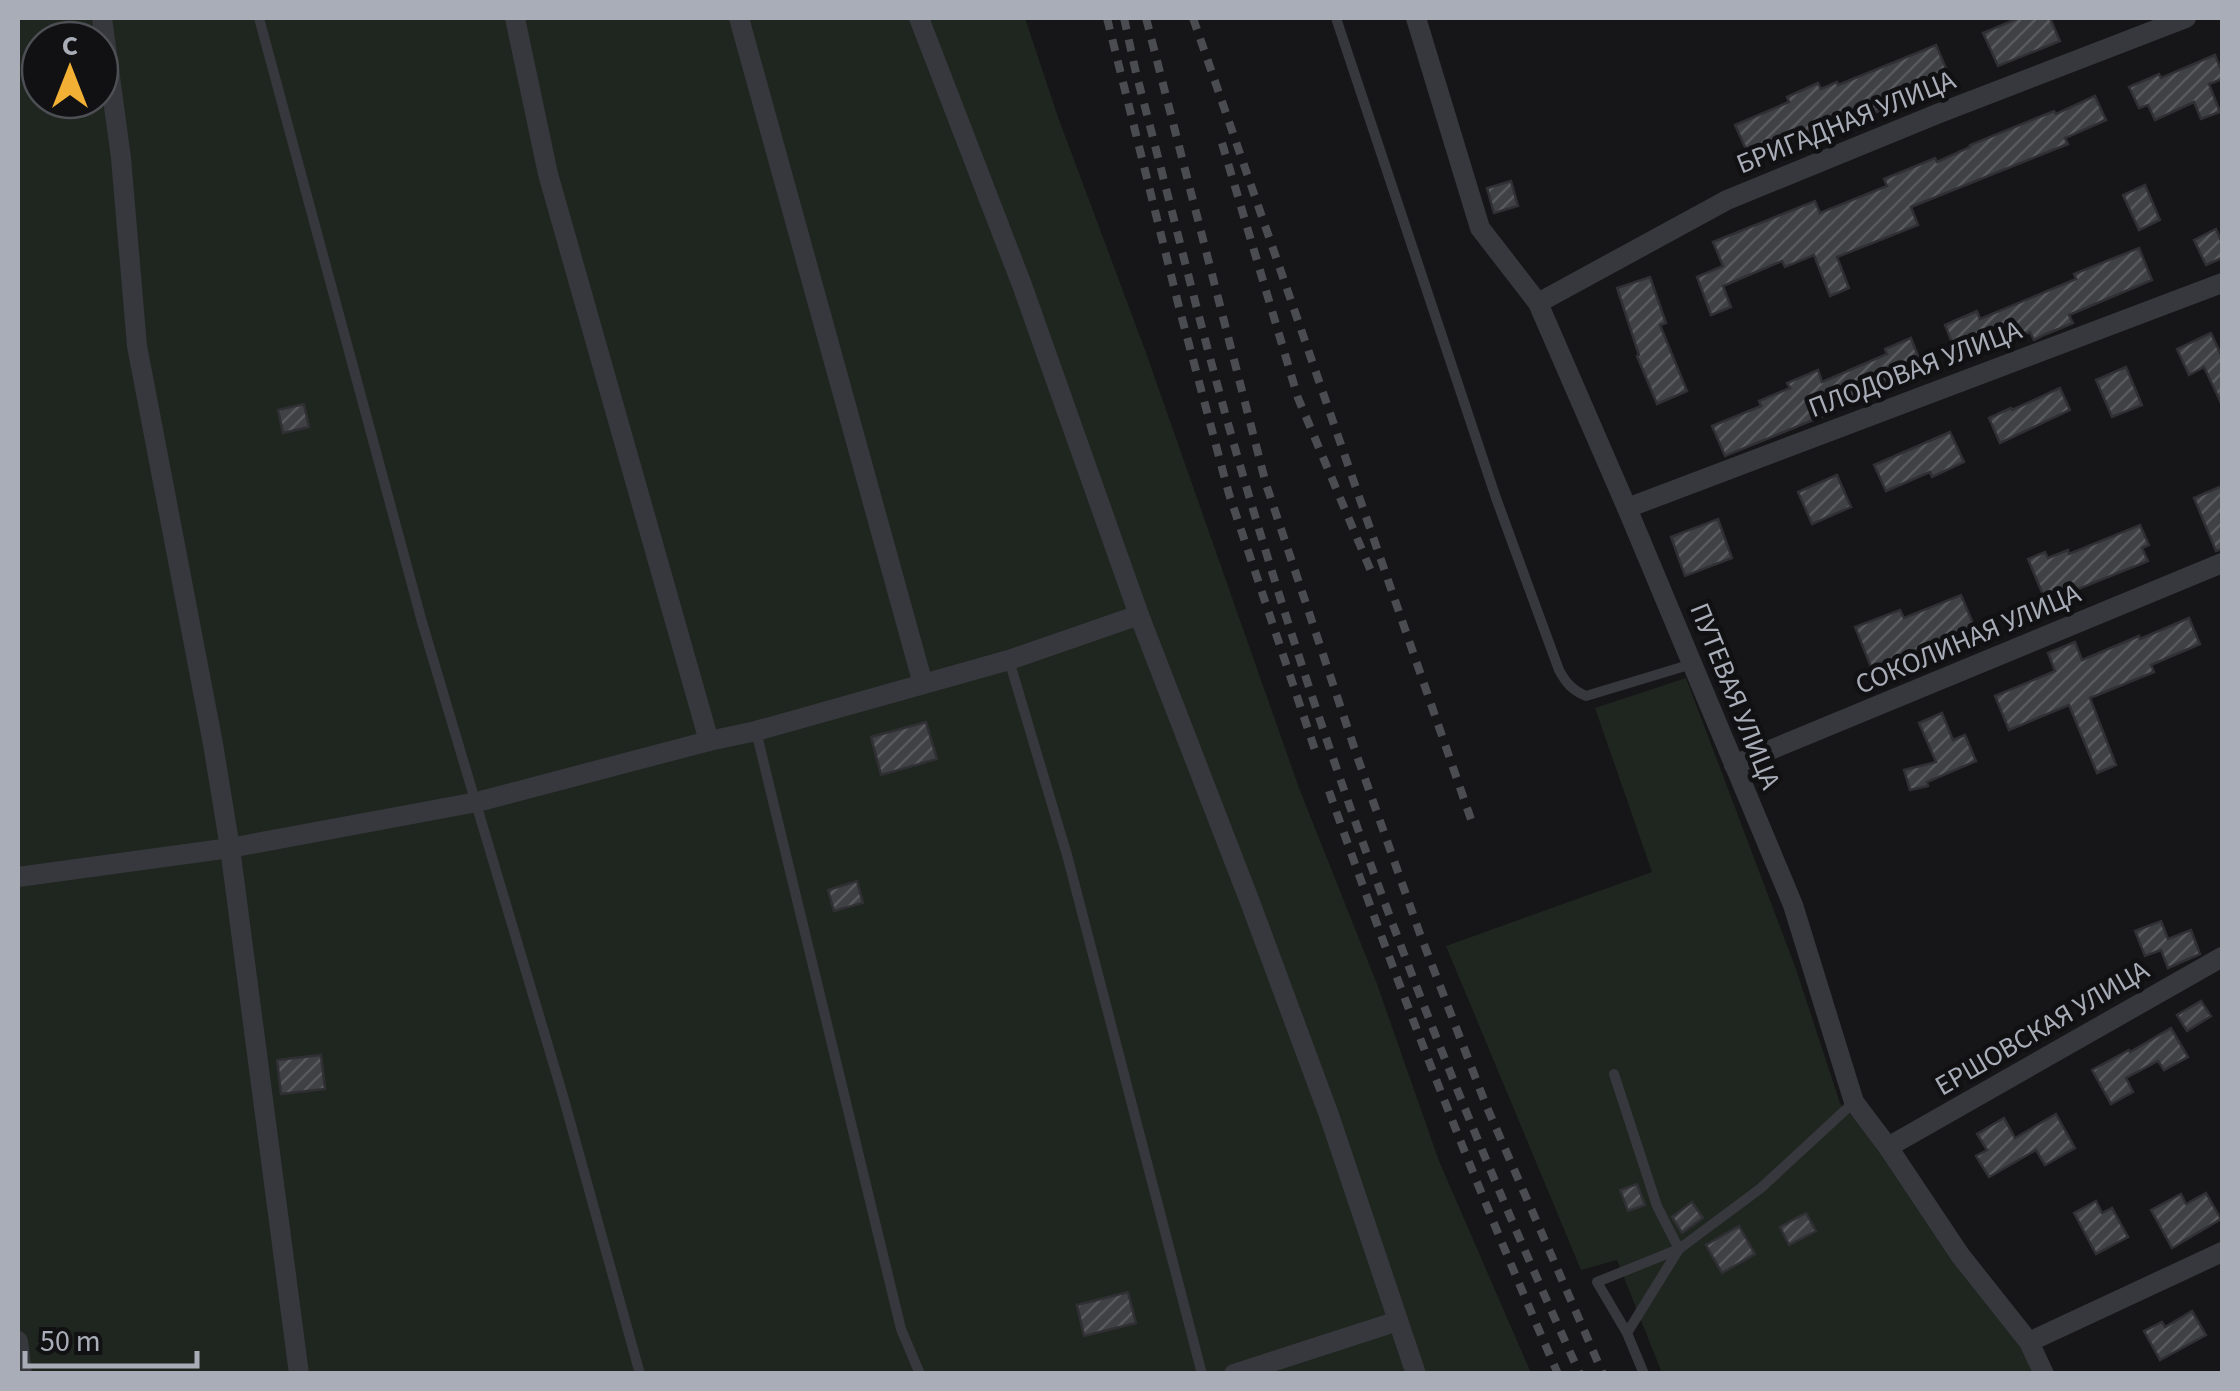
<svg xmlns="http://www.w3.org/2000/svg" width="2240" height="1391" viewBox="0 0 2240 1391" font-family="'Source Sans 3',sans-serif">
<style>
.garden{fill:#1e261f;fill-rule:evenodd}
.building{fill:url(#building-hatch);stroke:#303034;stroke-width:2.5}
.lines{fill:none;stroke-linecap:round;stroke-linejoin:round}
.service{stroke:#37383d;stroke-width:10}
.minor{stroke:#37383d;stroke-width:20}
.rail{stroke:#4a4c52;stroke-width:8;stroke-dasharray:12 10;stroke-linecap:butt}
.labels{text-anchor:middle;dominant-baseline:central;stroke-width:9;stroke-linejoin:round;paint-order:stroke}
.street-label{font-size:28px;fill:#a8adb8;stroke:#111113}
</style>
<defs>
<pattern id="building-hatch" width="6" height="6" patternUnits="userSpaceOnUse" patternTransform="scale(2.5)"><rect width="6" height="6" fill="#404145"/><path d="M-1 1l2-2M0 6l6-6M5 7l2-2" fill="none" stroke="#595a5e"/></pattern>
</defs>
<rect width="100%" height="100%" fill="#161618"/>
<!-- garden -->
<g class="garden">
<path d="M 18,18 L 1025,18 L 1058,117 L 1145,350 L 1299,788 L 1377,984 L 1439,1161 L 1531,1373 L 18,1373 ZM 40,40 L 100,40 L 100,100 L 40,100 Z"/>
<path d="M 1686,678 L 1796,969 L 1840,1103 L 1878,1145 L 2019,1333 L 2037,1373 L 1662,1373 L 1617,1260 L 1581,1270 L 1446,946 L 1652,872 L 1595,708 Z"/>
</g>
<!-- building -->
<g class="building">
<path d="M 2019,18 L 2050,18 L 2060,41 L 1998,66 L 1983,33 Z"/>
<path d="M 1936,45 L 1951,80 L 1858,120 L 1856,114 L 1817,132 L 1816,129 L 1750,158 L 1735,125 L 1789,102 L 1787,97 L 1818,83 L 1821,89 L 1837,82 L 1838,85 Z"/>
<path d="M 2215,55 L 2222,72 L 2222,79 L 2209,84 L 2220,112 L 2201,119 L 2194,102 L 2155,120 L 2148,105 L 2139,108 L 2129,87 L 2159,74 L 2161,78 Z"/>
<path d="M 2095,96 L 2106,120 L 2065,138 L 2068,144 L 1911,207 L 1918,225 L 1837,257 L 1849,288 L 1830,296 L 1814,255 L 1785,267 L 1782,261 L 1723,286 L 1731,307 L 1711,315 L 1697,277 L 1723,266 L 1713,242 L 1815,201 L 1820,213 L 1887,186 L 1884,179 L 1935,158 L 1937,162 L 1970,147 L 1970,145 L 2054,111 L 2056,114 Z"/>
<path d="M 1511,181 L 1518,206 L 1494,213 L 1487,188 Z"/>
<path d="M 2145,185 L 2160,220 L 2139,230 L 2123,195 Z"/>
<path d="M 2216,229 L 2222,243 L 2222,258 L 2206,265 L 2194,240 Z"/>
<path d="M 2139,248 L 2152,280 L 2069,315 L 2073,323 L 2044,335 L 2034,340 L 2030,332 L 2018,337 L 2017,333 L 1958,358 L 1945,325 L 1977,311 L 1980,319 L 2076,279 L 2074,274 Z"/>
<path d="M 1650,277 L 1666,323 L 1660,325 L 1687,391 L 1657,404 L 1637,356 L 1639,355 L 1617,288 Z"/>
<path d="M 2211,333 L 2222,357 L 2222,405 L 2204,367 L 2189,375 L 2177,349 Z"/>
<path d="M 1911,338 L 1922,366 L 1883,382 L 1885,386 L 1821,410 L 1823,416 L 1725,456 L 1712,426 L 1761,406 L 1759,401 L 1790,388 L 1787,383 L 1818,370 L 1822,382 L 1887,354 L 1885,349 Z"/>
<path d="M 2126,367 L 2142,405 L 2112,417 L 2096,380 Z"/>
<path d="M 2060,388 L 2070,410 L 2000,443 L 1989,418 L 2011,408 L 2012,410 Z"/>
<path d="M 304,404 L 309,427 L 283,433 L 278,410 Z"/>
<path d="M 1950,432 L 1964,462 L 1932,477 L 1930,472 L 1886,491 L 1874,465 Z"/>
<path d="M 1837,475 L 1851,507 L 1812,524 L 1798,492 Z"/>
<path d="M 2222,486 L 2222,549 L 2216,551 L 2194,498 Z"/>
<path d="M 1718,519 L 1732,558 L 1685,576 L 1671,537 Z"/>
<path d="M 2140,525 L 2149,545 L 2142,548 L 2148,561 L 2046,602 L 2028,559 L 2045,552 L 2048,558 L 2068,550 L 2069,554 Z"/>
<path d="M 1961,595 L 1975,628 L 1871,667 L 1855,627 L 1900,610 L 1904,618 Z"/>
<path d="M 2189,618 L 2200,644 L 2151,665 L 2154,672 L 2090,698 L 2116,765 L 2097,773 L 2069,705 L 2009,730 L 1995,696 L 2055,671 L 2048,653 L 2075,642 L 2082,660 L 2139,636 L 2140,639 Z"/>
<path d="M 1942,713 L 1953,740 L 1965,735 L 1976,761 L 1927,782 L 1928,786 L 1910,790 L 1904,770 L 1936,762 L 1919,723 Z"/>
<path d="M 926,722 L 937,759 L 881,775 L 871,737 Z"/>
<path d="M 857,881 L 863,903 L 834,911 L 828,890 Z"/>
<path d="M 2161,921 L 2168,939 L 2191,930 L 2200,954 L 2168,968 L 2161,950 L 2145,956 L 2135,931 Z"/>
<path d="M 2201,1001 L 2211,1016 L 2187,1031 L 2177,1015 Z"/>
<path d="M 2171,1028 L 2188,1057 L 2164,1070 L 2158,1061 L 2126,1078 L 2133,1092 L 2111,1104 L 2092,1070 L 2129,1050 L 2130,1052 Z"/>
<path d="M 321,1055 L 325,1089 L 281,1094 L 277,1060 Z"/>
<path d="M 2056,1114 L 2075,1148 L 2045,1165 L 2036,1150 L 1989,1177 L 1976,1156 L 1987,1150 L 1977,1134 L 2004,1118 L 2015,1138 Z"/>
<path d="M 1637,1184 L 1645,1205 L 1628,1211 L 1620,1190 Z"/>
<path d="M 2206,1193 L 2221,1219 L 2172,1248 L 2151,1210 L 2181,1194 L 2186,1204 Z"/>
<path d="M 2096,1201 L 2102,1213 L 2112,1208 L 2128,1237 L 2096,1254 L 2074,1213 Z"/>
<path d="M 1692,1202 L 1703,1218 L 1682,1233 L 1672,1217 Z"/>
<path d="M 1806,1213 L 1816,1231 L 1789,1245 L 1780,1227 Z"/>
<path d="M 1739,1226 L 1755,1254 L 1722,1273 L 1706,1245 Z"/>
<path d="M 1128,1292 L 1136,1323 L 1084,1336 L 1077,1305 Z"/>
<path d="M 2192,1311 L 2206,1335 L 2160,1360 L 2144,1331 L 2162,1322 L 2165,1327 Z"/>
</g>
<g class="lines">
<!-- service -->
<g class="service">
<path d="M 259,18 L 422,622 L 563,1096 L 640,1374"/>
<path d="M 1336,18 L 1496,498 L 1559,670 C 1566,683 1572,690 1586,696 L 1692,664"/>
<path d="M 1009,660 L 1067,855 L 1202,1374"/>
<path d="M 756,731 L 901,1329 L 920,1374"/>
<path d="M 1614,1074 L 1657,1206 L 1679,1249 L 1761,1188 L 1854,1102"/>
<path d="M 1627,1333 L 1679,1249 L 1597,1282 L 1627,1333 L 1644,1374"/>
</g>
<!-- minor -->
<g class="minor">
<path d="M 102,18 L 121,158 L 137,346 L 213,744 L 230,848 L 299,1374"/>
<path d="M 515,18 L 548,174 L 709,741"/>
<path d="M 739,18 L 923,684"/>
<path d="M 919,18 L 1022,285 L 1139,615 L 1250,902 L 1329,1115 L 1416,1374"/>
<path d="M 1416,18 L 1480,228 L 1538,303 L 1627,508 L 1793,905 L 1854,1102 L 1888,1147 L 1960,1255 L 2029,1342 L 2044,1374"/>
<path d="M 1538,303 L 1727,200 L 1937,114 L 2186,18"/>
<path d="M 1627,508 L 2222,283"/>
<path d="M 1734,765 L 2222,563"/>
<path d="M 18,877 L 230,848 L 477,802 L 709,741 L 756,731 L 1009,660 L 1139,615"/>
<path d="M 1888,1147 L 2222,957"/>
<path d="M 18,1341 L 22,1374"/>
<path d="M 2029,1342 L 2222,1252"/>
<path d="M 1234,1374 L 1398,1321"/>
</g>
<!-- rail -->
<g class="rail">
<path d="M 1107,18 L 1179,307 L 1229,494 L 1316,753"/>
<path d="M 1124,18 L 1136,73 C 1173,212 1206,352 1247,489 C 1336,791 1449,1088 1580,1374"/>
<path d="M 1146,18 L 1266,484 L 1357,756 L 1420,934 L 1486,1105 L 1603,1374"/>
<path d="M 1193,18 L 1474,828"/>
<path d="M 1222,143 L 1298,398 L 1373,576"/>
<path d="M 1329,791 C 1398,987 1474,1182 1558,1374"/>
</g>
</g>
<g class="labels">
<!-- street labels -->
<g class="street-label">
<text transform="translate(1846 122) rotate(-22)">БРИГАДНАЯ УЛИЦА</text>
<text transform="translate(1915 369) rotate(-21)">ПЛОДОВАЯ УЛИЦА</text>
<text transform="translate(1968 639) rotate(-23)">СОКОЛИНАЯ УЛИЦА</text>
<text transform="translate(1735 696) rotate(68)">ПУТЕВАЯ УЛИЦА</text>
<text transform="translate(2042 1028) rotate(-30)">ЕРШОВСКАЯ УЛИЦА</text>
</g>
</g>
<!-- border -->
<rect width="2240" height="1391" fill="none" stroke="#a8adb8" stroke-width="40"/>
<!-- north arrow -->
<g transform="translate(70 70)"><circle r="48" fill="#111113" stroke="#4d4f55" stroke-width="2.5"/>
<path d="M0-8L18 38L0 25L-18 38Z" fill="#f2b134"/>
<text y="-15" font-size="28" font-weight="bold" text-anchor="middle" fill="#a8adb8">С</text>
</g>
<!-- scale -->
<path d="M25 1351v15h172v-15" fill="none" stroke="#a8adb8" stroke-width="5"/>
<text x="40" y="1351" font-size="30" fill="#a8adb8" stroke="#111113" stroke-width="8" paint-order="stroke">50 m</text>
</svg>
